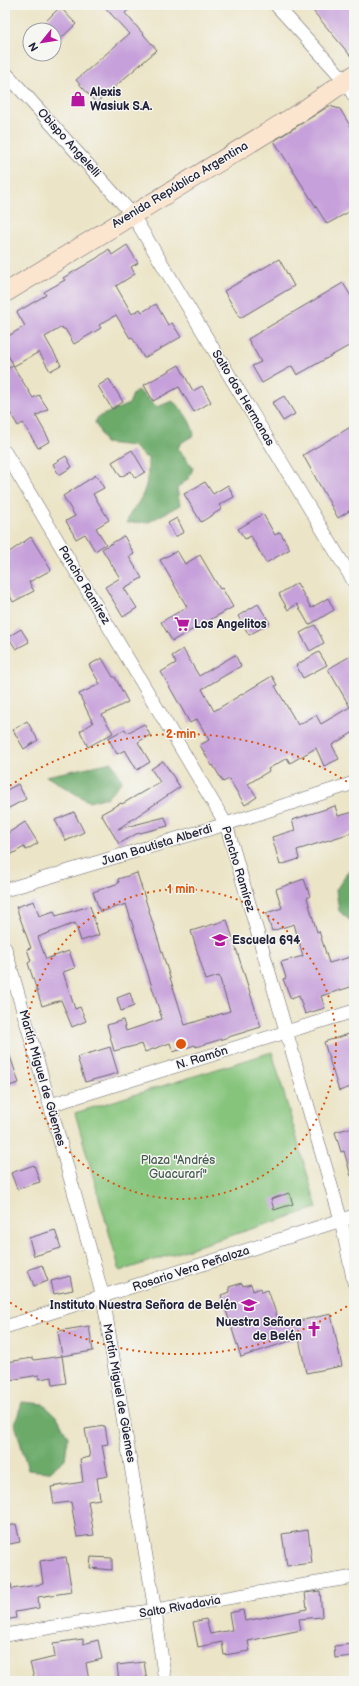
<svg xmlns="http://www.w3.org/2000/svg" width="359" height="1686" viewBox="0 0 359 1686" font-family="'Balsamiq Sans',sans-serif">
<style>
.green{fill:#86c47b;stroke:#54735b}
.forest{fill:#6caa6b;stroke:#476653}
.building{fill:#c6a0da}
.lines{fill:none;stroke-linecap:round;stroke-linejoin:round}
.minor-casing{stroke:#68666c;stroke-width:14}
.secondary-casing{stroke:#68666c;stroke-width:20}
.minor{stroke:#fff;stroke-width:13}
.secondary{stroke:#fbe5cf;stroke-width:19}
.ring{fill:none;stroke:#de560e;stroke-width:2;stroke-dasharray:2 4}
.labels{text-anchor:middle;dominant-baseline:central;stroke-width:3;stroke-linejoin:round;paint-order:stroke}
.poi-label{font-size:12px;font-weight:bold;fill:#22223b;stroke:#f6f6f2;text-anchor:start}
.street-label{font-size:12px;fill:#22223b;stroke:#f6f6f2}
.park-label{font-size:12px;fill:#455b51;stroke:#f6f6f2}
.centre{fill:#de560e;stroke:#f6f6f2;stroke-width:2}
.ring-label{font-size:12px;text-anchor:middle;font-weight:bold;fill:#de560e;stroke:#f6f6f2;stroke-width:3;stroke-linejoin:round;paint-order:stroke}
</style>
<rect width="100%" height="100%" fill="#f6f6f2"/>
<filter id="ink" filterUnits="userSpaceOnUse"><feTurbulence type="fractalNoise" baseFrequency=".025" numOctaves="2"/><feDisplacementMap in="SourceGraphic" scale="8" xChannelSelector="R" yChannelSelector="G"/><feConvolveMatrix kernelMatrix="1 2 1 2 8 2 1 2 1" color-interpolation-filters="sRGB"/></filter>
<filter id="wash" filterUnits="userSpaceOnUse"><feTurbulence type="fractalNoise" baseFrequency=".012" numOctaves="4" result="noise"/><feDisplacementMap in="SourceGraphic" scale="16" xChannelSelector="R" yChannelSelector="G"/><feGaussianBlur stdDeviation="0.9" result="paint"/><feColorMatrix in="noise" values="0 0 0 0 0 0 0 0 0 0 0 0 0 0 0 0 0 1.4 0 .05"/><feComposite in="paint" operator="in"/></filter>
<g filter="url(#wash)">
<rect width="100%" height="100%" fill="#ebe4c6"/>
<!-- green -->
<path class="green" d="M 272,1052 L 317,1208 L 120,1271 L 75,1113 Z"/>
<!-- forest -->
<g class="forest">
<path d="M 138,390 L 157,407 L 172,401 C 181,406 193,424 194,435 L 181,443 L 178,448 L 193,468 L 189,478 L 177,488 L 180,505 L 149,522 L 127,523 C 130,509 135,509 141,498 C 148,485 148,472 148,457 L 145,457 L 133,446 L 105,443 L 95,422 L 98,417 L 129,404 L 133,394 Z"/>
<path d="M 112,762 L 122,781 L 108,797 L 89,802 L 46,776 Z"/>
<path d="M 354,869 L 354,924 L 339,911 L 336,890 L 348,871 Z"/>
<path d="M 22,1402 L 43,1404 L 58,1418 L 68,1437 L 65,1459 L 49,1472 L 28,1470 L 15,1424 Z"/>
</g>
<g id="blocks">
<!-- building -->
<g class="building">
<path d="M 103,5 L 134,5 L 125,13 L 157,50 L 96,103 L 76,80 L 129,34 Z"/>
<path d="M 320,5 L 350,5 L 354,9 L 354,60 L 313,11 Z"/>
<path d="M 60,7 L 76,24 L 54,45 L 54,30 L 37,30 Z"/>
<path d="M 329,106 L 340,109 L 354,132 L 354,209 L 327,224 L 274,141 Z"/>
<path d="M 127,245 L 138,263 L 131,267 L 135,274 L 116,286 L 132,314 L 140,309 L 142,312 L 156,304 L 168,325 L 172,323 L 181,337 L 144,358 L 132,337 L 130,338 L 116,315 L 99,325 L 101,328 L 74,344 L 65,329 L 63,329 L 62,327 L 45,337 L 61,365 L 50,371 L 39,352 L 14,366 L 5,350 L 5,338 L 25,326 L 17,312 L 46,295 L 44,292 L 65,280 L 63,278 L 97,258 L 109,249 L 112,255 Z"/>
<path d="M 279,259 L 294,286 L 240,318 L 224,291 Z"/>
<path d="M 343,283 L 354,301 L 354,343 L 297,375 L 292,366 L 262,383 L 252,366 L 261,362 L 248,339 Z"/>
<path d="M 179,365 L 193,391 L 202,386 L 211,402 L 194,412 L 179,387 L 153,401 L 144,385 Z"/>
<path d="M 13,366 L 33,398 L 39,395 L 48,409 L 36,416 L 50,441 L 38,448 L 23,423 L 18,426 L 8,409 L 5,411 L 5,370 Z"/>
<path d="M 109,379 L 123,402 L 112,409 L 98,386 Z"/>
<path d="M 284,396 L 295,414 L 283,421 L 272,403 Z"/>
<path d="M 354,425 L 354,508 L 338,518 L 303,455 Z"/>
<path d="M 132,450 L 145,472 L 135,478 L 131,471 L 121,477 L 112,462 Z"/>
<path d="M 66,456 L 72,467 L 59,475 L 53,464 Z"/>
<path d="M 96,475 L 104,488 L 93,494 L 109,520 L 96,528 L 106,544 L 95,551 L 85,534 L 76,539 L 66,521 L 75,516 L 63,496 Z"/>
<path d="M 205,482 L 213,494 L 228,485 L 234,497 L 219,505 L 222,509 L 201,522 L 184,494 Z"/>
<path d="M 263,514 L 275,535 L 280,532 L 290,549 L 266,563 L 251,536 L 245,539 L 238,529 Z"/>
<path d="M 177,518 L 184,532 L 175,537 L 168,523 Z"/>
<path d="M 124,536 L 134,554 L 129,557 L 142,578 L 124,588 L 137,608 L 123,617 L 105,587 L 120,578 L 102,549 Z"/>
<path d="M 31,537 L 51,570 L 29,582 L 34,591 L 13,602 L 5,585 L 5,555 Z"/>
<path d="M 177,551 L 185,564 L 200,555 L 220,589 L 222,588 L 233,607 L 172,641 L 161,622 L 187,607 L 160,560 Z"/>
<path d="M 297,583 L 311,608 L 328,598 L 334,610 L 309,625 L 297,604 L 288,610 L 279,594 Z"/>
<path d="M 258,604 L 270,623 L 249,635 L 238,616 Z"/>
<path d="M 315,625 L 324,643 L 310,651 L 300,633 Z"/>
<path d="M 21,629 L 29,642 L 16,649 L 8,637 Z"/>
<path d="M 183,649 L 199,676 L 235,655 L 241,666 L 202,689 L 214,711 L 272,676 L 277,685 L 275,686 L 298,725 L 316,715 L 321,724 L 350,707 L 328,669 L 354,654 L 354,732 L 332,745 L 339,759 L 324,766 L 316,748 L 290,763 L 287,758 L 268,769 L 269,771 L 248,784 L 257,797 L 245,805 L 229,779 L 223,782 L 213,765 L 212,766 L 200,745 L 209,740 L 197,719 L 190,723 L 161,672 L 176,663 L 172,656 Z"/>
<path d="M 319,652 L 327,665 L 303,678 L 296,665 Z"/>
<path d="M 102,658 L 113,677 L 115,677 L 128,702 L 102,715 L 113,733 L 88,747 L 80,731 L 93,723 L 79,694 L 100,684 L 89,665 Z"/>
<path d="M 27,721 L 38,740 L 24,749 L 13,730 Z"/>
<path d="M 144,724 L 150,735 L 138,742 L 150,762 L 137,770 L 125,750 L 117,754 L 108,738 L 125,729 L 127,733 Z"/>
<path d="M 163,761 L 180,787 L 118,829 L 165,817 L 168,826 L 136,834 L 119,844 L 101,814 L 121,803 L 122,804 L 160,782 L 151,769 Z"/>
<path d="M 18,784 L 26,799 L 5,810 L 5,791 Z"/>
<path d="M 335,806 L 338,816 L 354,812 L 354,832 L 297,850 L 299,859 L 280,865 L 272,837 L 295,830 L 292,820 Z"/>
<path d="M 74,812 L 84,832 L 66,841 L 55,820 Z"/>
<path d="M 25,822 L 38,843 L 26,850 L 24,847 L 5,858 L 5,835 Z"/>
<path d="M 137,873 L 185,1025 L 230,1011 L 219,976 L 206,980 L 191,931 L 227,920 L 261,1027 L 196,1047 L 195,1045 L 173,1052 L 170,1043 L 145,1052 L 142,1044 L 114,1051 L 107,1025 L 123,1020 L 126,1031 L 162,1019 L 126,904 L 100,912 L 93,892 L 119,883 L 118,879 Z"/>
<path d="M 304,879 L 310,896 L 307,898 L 317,932 L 319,931 L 329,963 L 354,956 L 354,986 L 321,996 L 325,1008 L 305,1014 L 299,996 L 291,999 L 283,979 L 286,978 L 281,962 L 303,956 L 294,924 L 272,931 L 266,913 L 282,908 L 276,889 Z"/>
<path d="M 34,901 L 39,916 L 54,911 L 56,916 L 90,906 L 99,935 L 81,941 L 75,923 L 38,937 L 46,959 L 69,951 L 75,968 L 63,972 L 75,1009 L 80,1007 L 86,1021 L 72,1027 L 61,1000 L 42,1006 L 28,963 L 31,961 L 27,949 L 31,948 L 16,907 Z"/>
<path d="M 130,993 L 134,1006 L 121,1011 L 117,998 Z"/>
<path d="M 349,1034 L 354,1050 L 354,1086 L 339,1091 L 324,1042 Z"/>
<path d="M 5,1047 L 7,1047 L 19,1083 L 5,1087 Z"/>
<path d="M 110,1047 L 118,1073 L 85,1082 L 77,1057 Z"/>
<path d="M 354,1127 L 354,1175 L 351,1176 L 344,1151 L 341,1152 L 335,1132 Z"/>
<path d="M 34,1165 L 40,1182 L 17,1189 L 11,1173 Z"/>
<path d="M 289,1193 L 293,1204 L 274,1210 L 271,1199 Z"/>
<path d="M 55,1230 L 61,1248 L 34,1256 L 29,1238 Z"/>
<path d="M 42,1265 L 48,1281 L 34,1286 L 28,1270 Z"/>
<path d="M 70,1276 L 73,1290 L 54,1294 L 51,1281 Z"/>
<path d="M 242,1283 L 243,1286 L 251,1284 L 253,1291 L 261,1288 L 262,1292 L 268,1290 L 280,1325 L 331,1314 L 342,1366 L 306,1373 L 299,1338 L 241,1357 L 221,1295 L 230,1292 L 229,1287 Z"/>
<path d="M 89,1326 L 93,1351 L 62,1356 L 58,1331 Z"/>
<path d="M 62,1356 L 66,1383 L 53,1385 L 52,1377 L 40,1379 L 39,1375 L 10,1380 L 7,1362 L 33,1358 L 34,1360 Z"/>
<path d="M 105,1426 L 108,1444 L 102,1445 L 108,1476 L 97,1478 L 100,1499 L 88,1501 L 94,1535 L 77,1537 L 71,1502 L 54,1504 L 51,1487 L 83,1482 L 80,1459 L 90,1457 L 85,1429 Z"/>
<path d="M 16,1524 L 20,1542 L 5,1545 L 5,1527 Z"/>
<path d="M 308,1530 L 312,1563 L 287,1566 L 282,1534 Z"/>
<path d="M 66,1557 L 72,1592 L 38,1597 L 39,1608 L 15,1612 L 16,1618 L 5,1620 L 5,1584 L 11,1584 L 12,1589 L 43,1584 L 40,1561 Z"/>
<path d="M 91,1557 L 112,1558 L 112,1570 L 90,1568 Z"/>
<path d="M 320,1591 L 322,1617 L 299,1619 L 301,1630 L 248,1641 L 250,1651 L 224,1655 L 222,1642 L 198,1647 L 193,1622 L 206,1619 L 210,1634 L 232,1630 L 229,1613 L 243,1610 L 245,1621 L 307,1609 L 305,1593 Z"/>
<path d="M 83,1639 L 83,1644 L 98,1640 L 102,1659 L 86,1663 L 89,1681 L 35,1681 L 30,1663 L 55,1657 L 53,1643 Z"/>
<path d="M 351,1644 L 353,1656 L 335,1658 L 334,1646 Z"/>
<path d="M 144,1662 L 147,1681 L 119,1681 L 117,1665 Z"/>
</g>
</g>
</g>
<g filter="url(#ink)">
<use href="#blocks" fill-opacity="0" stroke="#68666c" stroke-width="1"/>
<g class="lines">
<defs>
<g id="minor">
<path d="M 276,5 L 346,82 L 354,96"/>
<path d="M 5,72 L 132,214 L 354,582"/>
<path d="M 5,452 L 226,824 L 341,1220 L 354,1283"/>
<path d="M 5,890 L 226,824 L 354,783"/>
<path d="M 5,948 L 50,1105 L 103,1297 L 155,1611 L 165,1681"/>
<path d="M 50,1105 L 354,1011"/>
<path d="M 5,1327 L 354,1216"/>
<path d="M 5,1635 L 354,1577"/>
</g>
<path id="secondary" d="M 5,293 L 304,110 L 354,75"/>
</defs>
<!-- minor casing -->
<use href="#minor" class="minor-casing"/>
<!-- secondary casing -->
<use href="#secondary" class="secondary-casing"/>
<!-- minor -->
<use href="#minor" class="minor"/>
<!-- secondary -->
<use href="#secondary" class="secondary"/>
</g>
</g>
<!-- distance rings -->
<g class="ring">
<circle cx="181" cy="1044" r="155"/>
<path d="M352 1303A310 310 0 0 1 5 1299M5 789A310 310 0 0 1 352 785"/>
</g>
<!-- icons -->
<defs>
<symbol id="shop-bare" viewBox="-9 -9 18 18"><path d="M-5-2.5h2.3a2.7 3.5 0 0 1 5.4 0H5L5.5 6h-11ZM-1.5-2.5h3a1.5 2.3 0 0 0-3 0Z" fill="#b5179e" stroke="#f6f6f2" stroke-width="2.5" paint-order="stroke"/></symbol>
<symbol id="supermarket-bare" viewBox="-9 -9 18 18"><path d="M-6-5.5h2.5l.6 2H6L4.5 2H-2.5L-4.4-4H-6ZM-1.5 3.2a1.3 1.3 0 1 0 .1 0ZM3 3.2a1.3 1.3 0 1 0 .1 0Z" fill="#b5179e" stroke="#f6f6f2" stroke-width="2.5" paint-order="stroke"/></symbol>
<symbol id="school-bare" viewBox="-9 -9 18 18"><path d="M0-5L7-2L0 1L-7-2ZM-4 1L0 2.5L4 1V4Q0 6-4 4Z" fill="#b5179e" stroke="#f6f6f2" stroke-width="2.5" paint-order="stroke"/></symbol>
<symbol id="church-bare" viewBox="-9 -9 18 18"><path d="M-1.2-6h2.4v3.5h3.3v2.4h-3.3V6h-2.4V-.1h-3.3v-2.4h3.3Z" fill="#b5179e" stroke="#f6f6f2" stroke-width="2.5" paint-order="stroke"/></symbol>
</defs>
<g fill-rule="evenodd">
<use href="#shop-bare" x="67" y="88" width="22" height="22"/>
<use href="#supermarket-bare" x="171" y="613" width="22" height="22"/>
<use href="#school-bare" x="209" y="929" width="22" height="22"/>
<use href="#school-bare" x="238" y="1294" width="22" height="22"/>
<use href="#church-bare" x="303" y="1318" width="22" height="22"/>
</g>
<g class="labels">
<!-- poi labels -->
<g class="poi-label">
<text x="90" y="92">Alexis<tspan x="90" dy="14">Wasiuk S.A.</tspan></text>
<text x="194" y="624">Los Angelitos</text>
<text x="232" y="940">Escuela 694</text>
<text x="237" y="1305" text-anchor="end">Instituto Nuestra Señora de Belén</text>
<text x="302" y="1322" text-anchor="end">Nuestra Señora<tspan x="302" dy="14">de Belén</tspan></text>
</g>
<!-- street labels -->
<g class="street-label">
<text transform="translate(69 143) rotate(48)">Obispo Angelelli</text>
<text transform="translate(180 185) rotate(-31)">Avenida República Argentina</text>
<text transform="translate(243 398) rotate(59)">Salto dos Hermanas</text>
<text transform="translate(84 585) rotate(59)">Pancho Ramírez</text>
<text transform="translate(157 845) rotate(-17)">Juan Bautista Alberdi</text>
<text transform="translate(238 869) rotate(73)">Pancho Ramírez</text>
<text transform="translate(202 1058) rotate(-17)">N. Ramón</text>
<text transform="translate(42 1078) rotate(74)">Martín Miguel de Güemes</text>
<text transform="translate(191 1269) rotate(-18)">Rosario Vera Peñaloza</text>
<text transform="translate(119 1393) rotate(80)">Martín Miguel de Güemes</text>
<text transform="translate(180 1607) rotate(-10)">Salto Rivadavia</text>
</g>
<!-- park labels -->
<g class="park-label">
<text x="178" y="1160">Plaza "Andrés<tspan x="178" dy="14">Guacurarí"</tspan></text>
</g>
</g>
<circle cx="181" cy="1044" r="6" class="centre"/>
<g class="ring-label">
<text x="181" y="738">2 min</text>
<text x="181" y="893">1 min</text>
</g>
<!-- margin -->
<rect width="359" height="1686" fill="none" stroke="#f6f6f2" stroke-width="20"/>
<!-- north arrow -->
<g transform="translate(42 42) rotate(240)"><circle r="19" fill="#f6f6f2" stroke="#a1a1a9"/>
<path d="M0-3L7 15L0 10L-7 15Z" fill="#b5179e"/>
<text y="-6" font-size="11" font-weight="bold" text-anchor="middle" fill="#22223b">N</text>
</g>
</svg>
